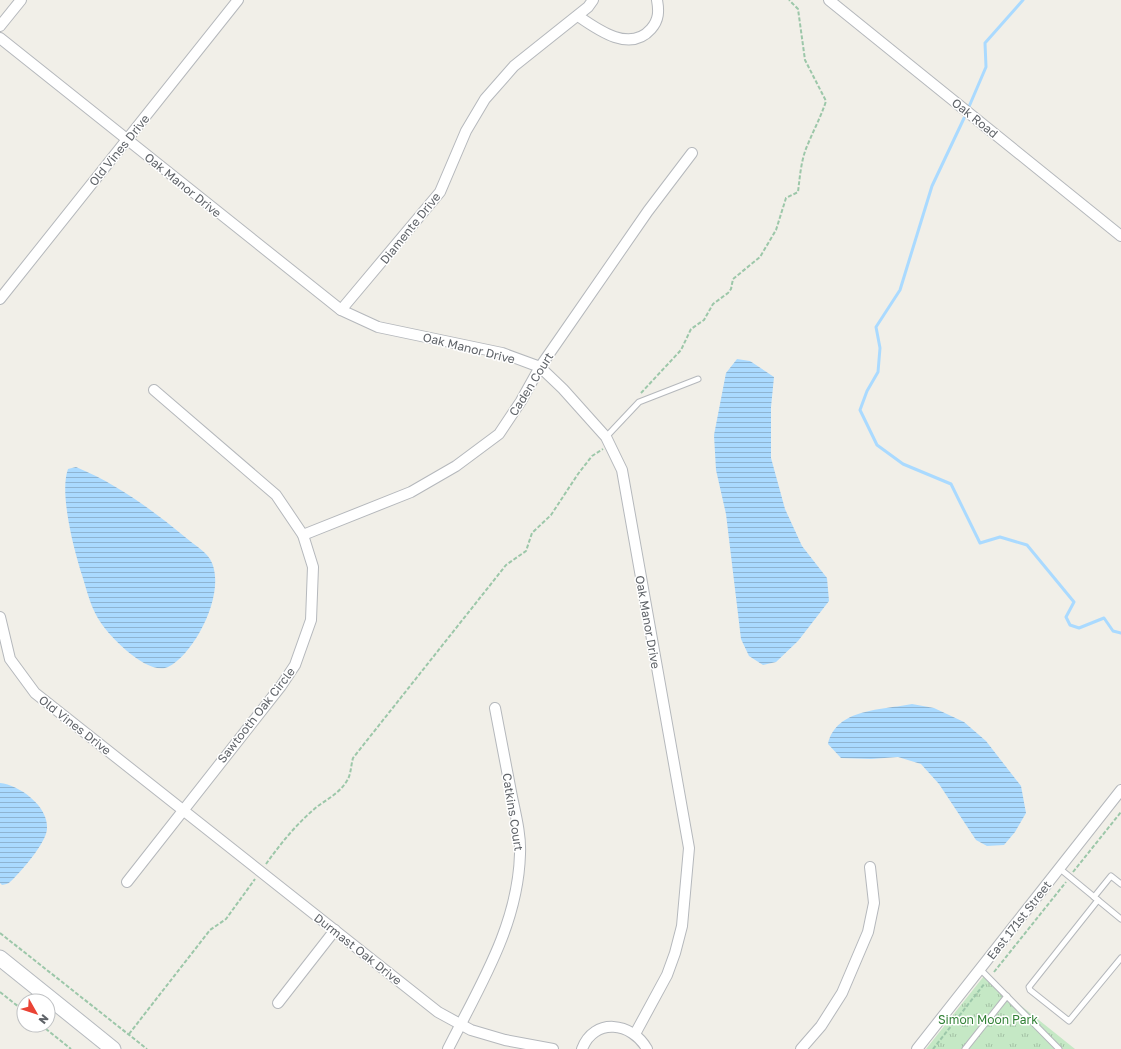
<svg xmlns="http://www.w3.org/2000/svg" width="1121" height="1049" viewBox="0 0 1121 1049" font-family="'Golos Text',sans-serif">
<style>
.park{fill:url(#park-tufts)}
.water{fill:url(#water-rules)}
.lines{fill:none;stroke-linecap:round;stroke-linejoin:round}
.stream{stroke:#aadaff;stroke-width:3}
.lane-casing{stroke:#b5b8bc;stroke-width:7}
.street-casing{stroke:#b5b8bc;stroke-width:12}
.secondary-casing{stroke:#b6babf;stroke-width:17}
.path{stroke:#9cc7a9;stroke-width:2;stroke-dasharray:4 2;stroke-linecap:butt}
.lane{stroke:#fff;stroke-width:5}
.street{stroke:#fff;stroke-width:10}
.secondary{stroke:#fff;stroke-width:15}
.labels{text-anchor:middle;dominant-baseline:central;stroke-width:3;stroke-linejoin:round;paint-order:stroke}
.street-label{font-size:12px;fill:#5f6368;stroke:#fff}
.park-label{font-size:12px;fill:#348238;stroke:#fff}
</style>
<defs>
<pattern id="park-tufts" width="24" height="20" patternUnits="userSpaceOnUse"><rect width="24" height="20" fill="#c5e8c5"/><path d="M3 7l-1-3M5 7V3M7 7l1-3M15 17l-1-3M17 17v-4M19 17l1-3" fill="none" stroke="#a3c0a4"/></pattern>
<pattern id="water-rules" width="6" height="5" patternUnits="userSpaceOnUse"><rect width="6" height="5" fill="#aadaff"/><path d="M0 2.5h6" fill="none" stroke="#8eb4d2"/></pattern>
</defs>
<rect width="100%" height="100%" fill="#f1efe8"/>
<!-- park -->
<path class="park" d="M 984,976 L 1075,1049 L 926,1049 Z"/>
<!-- water -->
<g class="water">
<path d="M 737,359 L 750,361 L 774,377 L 771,407 L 771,458 L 785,509 L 802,546 L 827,578 L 829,601 L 798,641 L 776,662 L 763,665 L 749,656 L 741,639 L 726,514 L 716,470 L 714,435 L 726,373 Z"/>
<path d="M 76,467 C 117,484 151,509 185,537 C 193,544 204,550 210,559 C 228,589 196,653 168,667 C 148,676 111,638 101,623 C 91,609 87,591 82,575 C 74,550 59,493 68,469 Z"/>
<path d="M 912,704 L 934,708 L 964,722 L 986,741 L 1021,786 L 1026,813 L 1015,832 L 1004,845 L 987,846 L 976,840 L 939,784 L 921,764 L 898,757 L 871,759 L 841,758 L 828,744 C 836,708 883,710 912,704 Z"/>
<path d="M 0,783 C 19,785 49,806 47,829 C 46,843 21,872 10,882 C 8,884 5,884 2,885 L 0,883 Z"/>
</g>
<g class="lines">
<!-- stream -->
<g class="stream">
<path d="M 968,109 L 986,67 L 985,43 L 1023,0"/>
<path d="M 966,114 L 932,186 L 900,290 L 876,327 L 880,348 L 878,372 L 867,391 L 860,410 L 877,445 L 903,464 L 951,484 L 980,543 L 1000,537 L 1027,545 L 1074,602 L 1066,617 L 1070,625 L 1079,628 L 1104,618 L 1113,631 L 1121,633"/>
</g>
<defs>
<g id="lane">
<path d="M 606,437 L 639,402 L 698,379"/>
<path d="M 1059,868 L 1121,919"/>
<path d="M 1094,897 L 1111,876 L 1121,884"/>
<path d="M 1098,900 L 1029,987 L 1030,990 L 1069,1021 L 1121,958"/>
<path d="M 980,969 L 1059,1049"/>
<path d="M 965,1049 L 1007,996"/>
</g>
<g id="street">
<path d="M 829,0 L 1121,236"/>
<path d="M 578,16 C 598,30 630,53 651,29 C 659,20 659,11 657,0"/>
<path d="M 0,26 L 21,0"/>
<path d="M 0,38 L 341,310 L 378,327 L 502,353 L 540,367 L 563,389 L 606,437 L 622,470 L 689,848 L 682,926 L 675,953 L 667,975 L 635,1034"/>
<path d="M 0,299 L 238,0"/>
<path d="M 341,310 L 440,192 L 466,131 L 485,99 L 514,66 L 588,7 L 593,0"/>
<path d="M 303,535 L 411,492 L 456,466 L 499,434 L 521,401 L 540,367 L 648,211 L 692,153"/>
<path d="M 0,617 L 10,659 L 35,693 L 438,1012 L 471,1030 L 505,1040 L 553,1049"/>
<path d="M 127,882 L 281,686 L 295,665 L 311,620 L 313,567 L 303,535 L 276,495 L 154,390"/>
<path d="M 278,1003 L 335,930"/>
<path d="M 448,1049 C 479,987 518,926 520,854 C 521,836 516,816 512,797 C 506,767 501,738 495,708"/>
<path d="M 582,1049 C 594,1017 632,1022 647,1049"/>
<path d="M 801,1049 L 821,1026 L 842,993 L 868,932 L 874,903 L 870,867"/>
<path d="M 917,1049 L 1121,790"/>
</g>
<path id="secondary" d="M 0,958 L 113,1049"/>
</defs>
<!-- lane casing -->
<use href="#lane" class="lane-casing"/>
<!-- street casing -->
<use href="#street" class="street-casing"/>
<!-- secondary casing -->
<use href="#secondary" class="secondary-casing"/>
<!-- path -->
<g class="path">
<path d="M 641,393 L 681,350 L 691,329 L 704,320 L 713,304 L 728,293 L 731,289 L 733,279 L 760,257 L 776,230 L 786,198 L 798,192 C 800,176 801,159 808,144 C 814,129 821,117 826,101 L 805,60 L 798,9 L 789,0"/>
<path d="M 266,864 C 281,843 298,822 318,806 C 329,798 341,792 348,779 C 351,773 351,765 353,758 L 506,565 L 526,551 L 532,533 L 551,515 L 578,474 L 592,456 L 603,449"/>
<path d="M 1073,872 L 1121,812"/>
<path d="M 0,933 L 147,1049"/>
<path d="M 994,972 L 1066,882"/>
<path d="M 0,992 L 24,1011"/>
<path d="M 41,1025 L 71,1049"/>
<path d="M 129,1034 L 210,930 L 226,919 L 255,879"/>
<path d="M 933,1049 L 985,983"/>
</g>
<!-- lane -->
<use href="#lane" class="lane"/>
<!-- street -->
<use href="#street" class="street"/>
<!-- secondary -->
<use href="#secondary" class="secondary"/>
</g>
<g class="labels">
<!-- street labels -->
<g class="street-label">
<text transform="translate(975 118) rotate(39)">Oak Road</text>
<text transform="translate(119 150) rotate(-51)">Old Vines Drive</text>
<text transform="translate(183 185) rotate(39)">Oak Manor Drive</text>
<text transform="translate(410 228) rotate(-51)">Diamente Drive</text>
<text transform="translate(469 348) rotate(14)">Oak Manor Drive</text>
<text transform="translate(531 384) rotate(-58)">Caden Court</text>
<text transform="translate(648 622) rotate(80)">Oak Manor Drive</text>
<text transform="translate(256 715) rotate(-52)">Sawtooth Oak Circle</text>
<text transform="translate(75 725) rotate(38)">Old Vines Drive</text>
<text transform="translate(513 812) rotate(81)">Catkins Court</text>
<text transform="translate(1019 920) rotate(-52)">East 171st Street</text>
<text transform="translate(358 949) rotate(38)">Durmast Oak Drive</text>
</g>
<!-- park labels -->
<g class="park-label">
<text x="988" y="1019">Simon Moon Park</text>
</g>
</g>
<!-- north arrow -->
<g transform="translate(36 1013) rotate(129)"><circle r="19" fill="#ffffff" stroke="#bfc1c3"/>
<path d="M0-3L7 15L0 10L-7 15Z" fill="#ea4335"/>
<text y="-6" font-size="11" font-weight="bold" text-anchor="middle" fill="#5f6368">N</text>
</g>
</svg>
